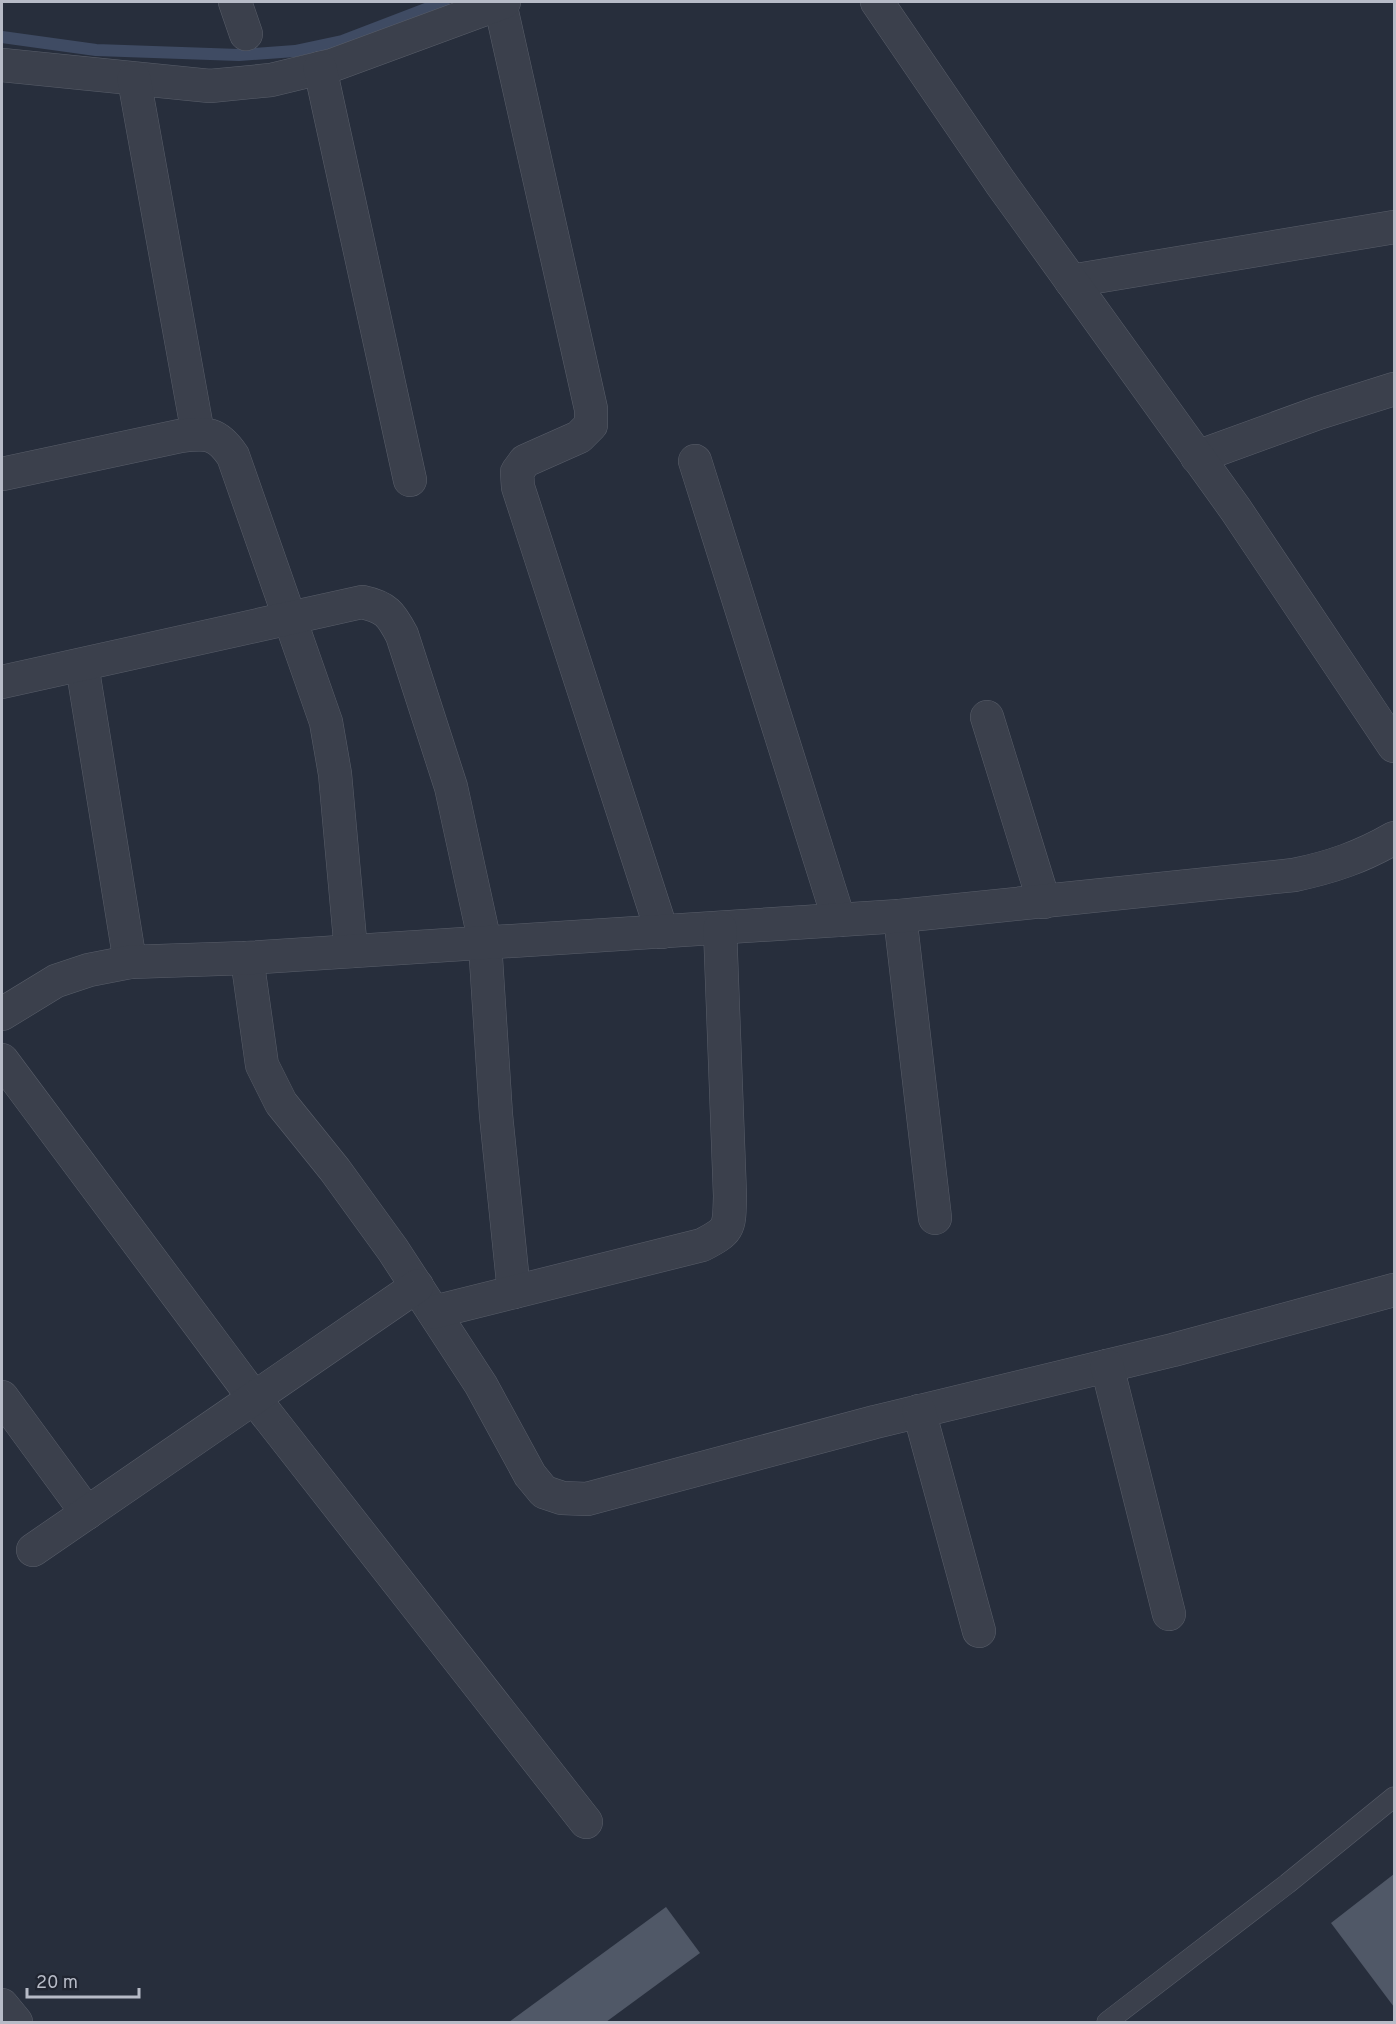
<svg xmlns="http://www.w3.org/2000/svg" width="1396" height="2024" viewBox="0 0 1396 2024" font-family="Overpass,sans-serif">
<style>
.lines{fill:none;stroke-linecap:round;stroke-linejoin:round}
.stream{stroke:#3f4b63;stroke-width:12}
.building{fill:#505867}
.service-casing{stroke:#595e6a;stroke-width:21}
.minor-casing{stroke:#595e6a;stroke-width:34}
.tertiary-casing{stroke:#595e6a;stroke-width:34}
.service{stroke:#3b404c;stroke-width:20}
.minor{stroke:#3b404c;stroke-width:33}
.tertiary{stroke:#3b404c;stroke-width:33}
</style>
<rect width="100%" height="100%" fill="#272e3c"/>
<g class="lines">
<!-- stream -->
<path class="stream" d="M 2,37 L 96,50 L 239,55 L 295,51 L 342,41 L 444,2"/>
</g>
<!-- building -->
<g class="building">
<path d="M 1394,1874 L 1394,2007 L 1331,1923 Z"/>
<path d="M 666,1907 L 700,1953 L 606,2022 L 509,2022 Z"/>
</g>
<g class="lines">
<defs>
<path id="service" d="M 1107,2022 L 1287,1884 L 1394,1797"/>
<g id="minor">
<path d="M 235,2 L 246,34"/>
<path d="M 500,3 L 591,409 L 591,425 L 579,437 L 525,461 L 517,472 L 518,487 L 662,932"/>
<path d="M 2,65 L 210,86 L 271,80 L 333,65 L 504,2"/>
<path d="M 320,68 L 410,480"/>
<path d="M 134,79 L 198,434"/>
<path d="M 1071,281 L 1394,227"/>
<path d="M 1197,457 L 1318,413 L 1394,389"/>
<path d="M 695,461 L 839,920"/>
<path d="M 2,474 L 180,436 C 207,433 217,432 233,456 L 326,722 L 335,774 L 351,951"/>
<path d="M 82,665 L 130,962"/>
<path d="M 2,682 L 362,602 C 386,607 391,614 402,635 L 451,787 L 485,943 L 496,1115 L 514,1292"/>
<path d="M 987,717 L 1044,902"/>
<path d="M 900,916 L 935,1218"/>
<path d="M 247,958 L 262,1065 L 281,1103 L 335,1170 L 393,1250 L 481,1385 L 530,1475 L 544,1492 L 562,1498 L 587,1499 L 875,1422 L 1173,1350 L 1394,1290"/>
<path d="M 2,1014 L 56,981 L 89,970 L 130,962 L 247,958 L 900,916 L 1294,875 C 1332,867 1361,857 1394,838"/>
<path d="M 2,1060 L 254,1398 L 586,1822"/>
<path d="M 434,1312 L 702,1245 C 731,1230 729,1228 730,1196 L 720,928"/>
<path d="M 1107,1366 L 1169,1614"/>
<path d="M 2,1397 L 87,1513"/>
<path d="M 919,1411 L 979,1631"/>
<path d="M 33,1550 L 417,1286"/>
<path d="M 2,2005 L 16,2022"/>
</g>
<path id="tertiary" d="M 877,2 L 1000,182 L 1236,510 L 1394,746"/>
</defs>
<!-- service casing -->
<use href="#service" class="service-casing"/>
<!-- minor casing -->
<use href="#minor" class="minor-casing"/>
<!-- tertiary casing -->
<use href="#tertiary" class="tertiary-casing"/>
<!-- service -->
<use href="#service" class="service"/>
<!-- minor -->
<use href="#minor" class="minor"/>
<!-- tertiary -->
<use href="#tertiary" class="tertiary"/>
</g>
<!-- border -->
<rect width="1396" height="2024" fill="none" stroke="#b7bbc7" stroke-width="6"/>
<!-- scale -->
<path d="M27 1988v9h112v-9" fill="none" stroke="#b7bbc7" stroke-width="3"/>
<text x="36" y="1988" font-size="18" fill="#b7bbc7" stroke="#202531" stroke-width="4.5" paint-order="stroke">20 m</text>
</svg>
